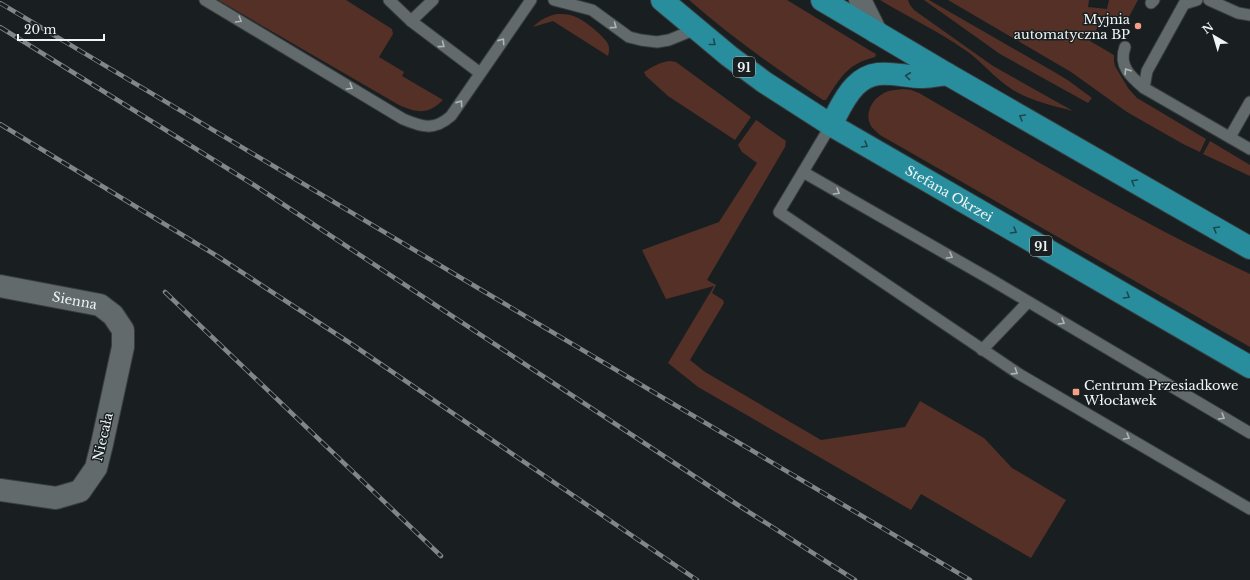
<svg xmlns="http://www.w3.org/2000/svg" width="1250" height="580" viewBox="0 0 1250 580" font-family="'Libre Baskerville',serif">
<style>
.green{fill:#553026}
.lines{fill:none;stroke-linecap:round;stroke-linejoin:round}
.service-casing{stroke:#383d3e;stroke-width:13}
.minor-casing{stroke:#383d3e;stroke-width:24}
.primary-casing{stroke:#383d3e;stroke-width:24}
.service{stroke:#626a6c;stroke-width:11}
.minor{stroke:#626a6c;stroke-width:22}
.primary{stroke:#288e9e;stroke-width:22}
.rail-casing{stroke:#818688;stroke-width:4.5}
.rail{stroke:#191f21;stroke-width:3;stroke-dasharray:9;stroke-linecap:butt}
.oneway{stroke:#b0b6b7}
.oneway2{stroke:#1e464d}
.poi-dot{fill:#f39f86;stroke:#191f21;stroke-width:1.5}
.labels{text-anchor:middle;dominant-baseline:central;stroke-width:3;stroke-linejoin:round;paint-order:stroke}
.shield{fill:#191f21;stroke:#afb4b5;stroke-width:1}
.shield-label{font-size:12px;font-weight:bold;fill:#eff4f5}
.poi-label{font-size:13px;fill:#eff4f5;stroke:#191f21;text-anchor:end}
.street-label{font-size:13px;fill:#eff4f5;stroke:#191f21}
</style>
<rect width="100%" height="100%" fill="#191f21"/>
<!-- green -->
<g class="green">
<path d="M 218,0 L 346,0 L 392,29 L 393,34 L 379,57 L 404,72 L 402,76 L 443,100 C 428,115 417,113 399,105 Z"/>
<path d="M 689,0 L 787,0 L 874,53 L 876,54 L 875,57 C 847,64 841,77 826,100 L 823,100 C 777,69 731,37 689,0 Z"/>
<path d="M 880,0 L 908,0 L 910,5 L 914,10 L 993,66 L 1073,111 C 1048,104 1022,99 1002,82 C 989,72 979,59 965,50 C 938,31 908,17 880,0 Z"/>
<path d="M 924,0 L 929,0 L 1056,73 L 1069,81 L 1092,98 L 1088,103 L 1000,54 Z"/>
<path d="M 948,0 L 1089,0 L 1088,7 L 1107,9 L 1109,0 L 1138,0 L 1124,26 L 1114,21 L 1110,26 L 1101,21 L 1090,41 L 1114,55 L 1114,62 L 1115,66 L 1128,88 L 1137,98 L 1206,139 L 1200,152 L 1183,144 L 1127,112 L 1071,72 Z"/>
<path d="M 557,14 C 564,14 571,14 578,18 C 585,21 605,37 608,44 C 610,48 609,52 608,56 L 553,21 L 533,27 C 540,20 547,16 557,14 Z"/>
<path d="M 670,61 L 676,62 L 751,117 L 735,140 L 668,96 L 646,76 L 644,72 C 652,67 660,62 670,61 Z"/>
<path d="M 903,89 L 911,90 L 919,93 C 1028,156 1136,221 1250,274 L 1250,347 L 880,135 C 877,132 873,129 871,126 C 864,114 872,99 884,93 C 889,90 896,90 903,89 Z"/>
<path d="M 756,120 L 786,141 L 785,147 L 707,280 L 716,285 L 712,293 L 723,300 L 724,303 L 690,360 L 705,372 L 821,440 L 905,427 L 920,401 L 984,438 L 1012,468 L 1066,500 L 1031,558 L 921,494 L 911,510 L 698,387 L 668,363 L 714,286 L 666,299 L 642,250 L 719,222 L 757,163 L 742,152 L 738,145 Z"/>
<path d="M 1210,141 L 1250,165 L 1250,176 L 1203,154 Z"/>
</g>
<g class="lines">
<defs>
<g id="service">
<path d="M 205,0 L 403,119 C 422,127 434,131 451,116 L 531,0"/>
<path d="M 389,0 L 411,21 L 480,73"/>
<path d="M 554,0 L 592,10 L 629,37 L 641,40 L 657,42 L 669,40 L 696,29"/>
<path d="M 1197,0 L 1184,4 L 1147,71 L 1144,88 L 1250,149"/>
<path d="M 1209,0 L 1238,13 L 1250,15"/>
<path d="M 1151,3 L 1154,0"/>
<path d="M 411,21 L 433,0"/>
<path d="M 1125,47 C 1118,66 1131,77 1144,88"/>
<path d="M 831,125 L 779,212 L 1019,374 L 1250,509"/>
<path d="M 1230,137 L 1250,102"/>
<path d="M 803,172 L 990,279 L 1250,433"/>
<path d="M 982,350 L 1028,302"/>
</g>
<g id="minor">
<path d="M 860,0 L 876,32"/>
<path id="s1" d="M 0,286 L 100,305 L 113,315 L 123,330 L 123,347 L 102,444 L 96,468 L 80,491 L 56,498 L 0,490"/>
</g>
<g id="primary">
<path id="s2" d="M 662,0 L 729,56 L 764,82 L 831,125 L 1250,367"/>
<path d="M 822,0 L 947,74 L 1250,248"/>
<path d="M 831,125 C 838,112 844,97 855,86 C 875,65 898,77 923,77 C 931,77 939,75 947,74"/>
</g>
</defs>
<!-- service casing -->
<use href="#service" class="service-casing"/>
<!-- minor casing -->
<use href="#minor" class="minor-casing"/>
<!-- primary casing -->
<use href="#primary" class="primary-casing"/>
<!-- service -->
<use href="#service" class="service"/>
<!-- minor -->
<use href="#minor" class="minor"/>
<!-- primary -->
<use href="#primary" class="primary"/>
<defs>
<g id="rail">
<path d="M 0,3 L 473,285 L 970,580"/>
<path d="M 0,27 L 254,185 L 741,507 L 855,580"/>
<path d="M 0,124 L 217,256 L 350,343 L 697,580"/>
<path d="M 165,292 L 441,556"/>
</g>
</defs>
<!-- rail casing -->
<use href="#rail" class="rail-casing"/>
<!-- rail -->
<use href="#rail" class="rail"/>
</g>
<!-- one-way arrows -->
<defs><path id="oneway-chevron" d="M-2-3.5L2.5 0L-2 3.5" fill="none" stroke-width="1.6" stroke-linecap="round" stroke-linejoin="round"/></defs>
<g class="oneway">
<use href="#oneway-chevron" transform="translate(239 20) rotate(31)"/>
<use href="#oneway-chevron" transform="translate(614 26) rotate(36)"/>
<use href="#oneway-chevron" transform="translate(502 41) rotate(-55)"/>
<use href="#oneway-chevron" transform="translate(442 45) rotate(37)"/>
<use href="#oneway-chevron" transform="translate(1127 71) rotate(-122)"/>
<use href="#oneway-chevron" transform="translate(350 87) rotate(31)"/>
<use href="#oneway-chevron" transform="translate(460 103) rotate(-55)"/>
<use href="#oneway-chevron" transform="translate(837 192) rotate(30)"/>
<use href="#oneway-chevron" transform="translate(950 256) rotate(30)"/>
<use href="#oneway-chevron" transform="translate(1062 322) rotate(31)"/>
<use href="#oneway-chevron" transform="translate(1015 372) rotate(33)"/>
<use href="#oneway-chevron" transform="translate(1222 417) rotate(31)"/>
<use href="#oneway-chevron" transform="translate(1127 437) rotate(30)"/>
</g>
<g class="oneway2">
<use href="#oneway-chevron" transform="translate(713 43) rotate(39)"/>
<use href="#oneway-chevron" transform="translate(908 76) rotate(-174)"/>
<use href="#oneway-chevron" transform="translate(1022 117) rotate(-150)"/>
<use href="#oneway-chevron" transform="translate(865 145) rotate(30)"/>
<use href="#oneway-chevron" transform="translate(1134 182) rotate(-150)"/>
<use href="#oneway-chevron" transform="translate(1216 229) rotate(-150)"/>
<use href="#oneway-chevron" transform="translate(1014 231) rotate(30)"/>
<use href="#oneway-chevron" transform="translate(1127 296) rotate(30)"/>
</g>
<!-- markers -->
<g class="poi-dot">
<circle cx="1138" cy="26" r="4"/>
<rect x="1072" y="388" width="8" height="8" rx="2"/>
</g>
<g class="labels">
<!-- shield labels -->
<g class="shield">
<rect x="733" y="57" width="22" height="20" rx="3"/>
<rect x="1030" y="236" width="22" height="20" rx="3"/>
</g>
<g class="shield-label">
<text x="744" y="67">91</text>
<text x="1041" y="246">91</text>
</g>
<!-- poi labels -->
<g class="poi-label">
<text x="1130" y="19">Myjnia<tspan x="1130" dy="15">automatyczna BP</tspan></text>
<text x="1084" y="385" text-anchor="start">Centrum Przesiadkowe<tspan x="1084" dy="15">Włocławek</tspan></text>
</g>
<!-- street labels -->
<g class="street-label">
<text stroke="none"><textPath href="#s2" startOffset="347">Stefana Okrzei</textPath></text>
<text stroke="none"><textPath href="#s1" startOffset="76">Sienna</textPath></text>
<text transform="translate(103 437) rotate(-77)">Niecała</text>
</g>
</g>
<!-- north arrow -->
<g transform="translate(1214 36) rotate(322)" stroke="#191f21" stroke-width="3" paint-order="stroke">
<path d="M0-3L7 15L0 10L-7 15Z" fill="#eff4f5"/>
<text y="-6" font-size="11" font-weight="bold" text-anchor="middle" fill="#eff4f5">N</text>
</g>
<!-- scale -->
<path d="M18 34v6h86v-6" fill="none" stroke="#eff4f5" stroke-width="2"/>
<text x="24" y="34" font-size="12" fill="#eff4f5" stroke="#191f21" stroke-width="3" paint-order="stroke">20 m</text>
</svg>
